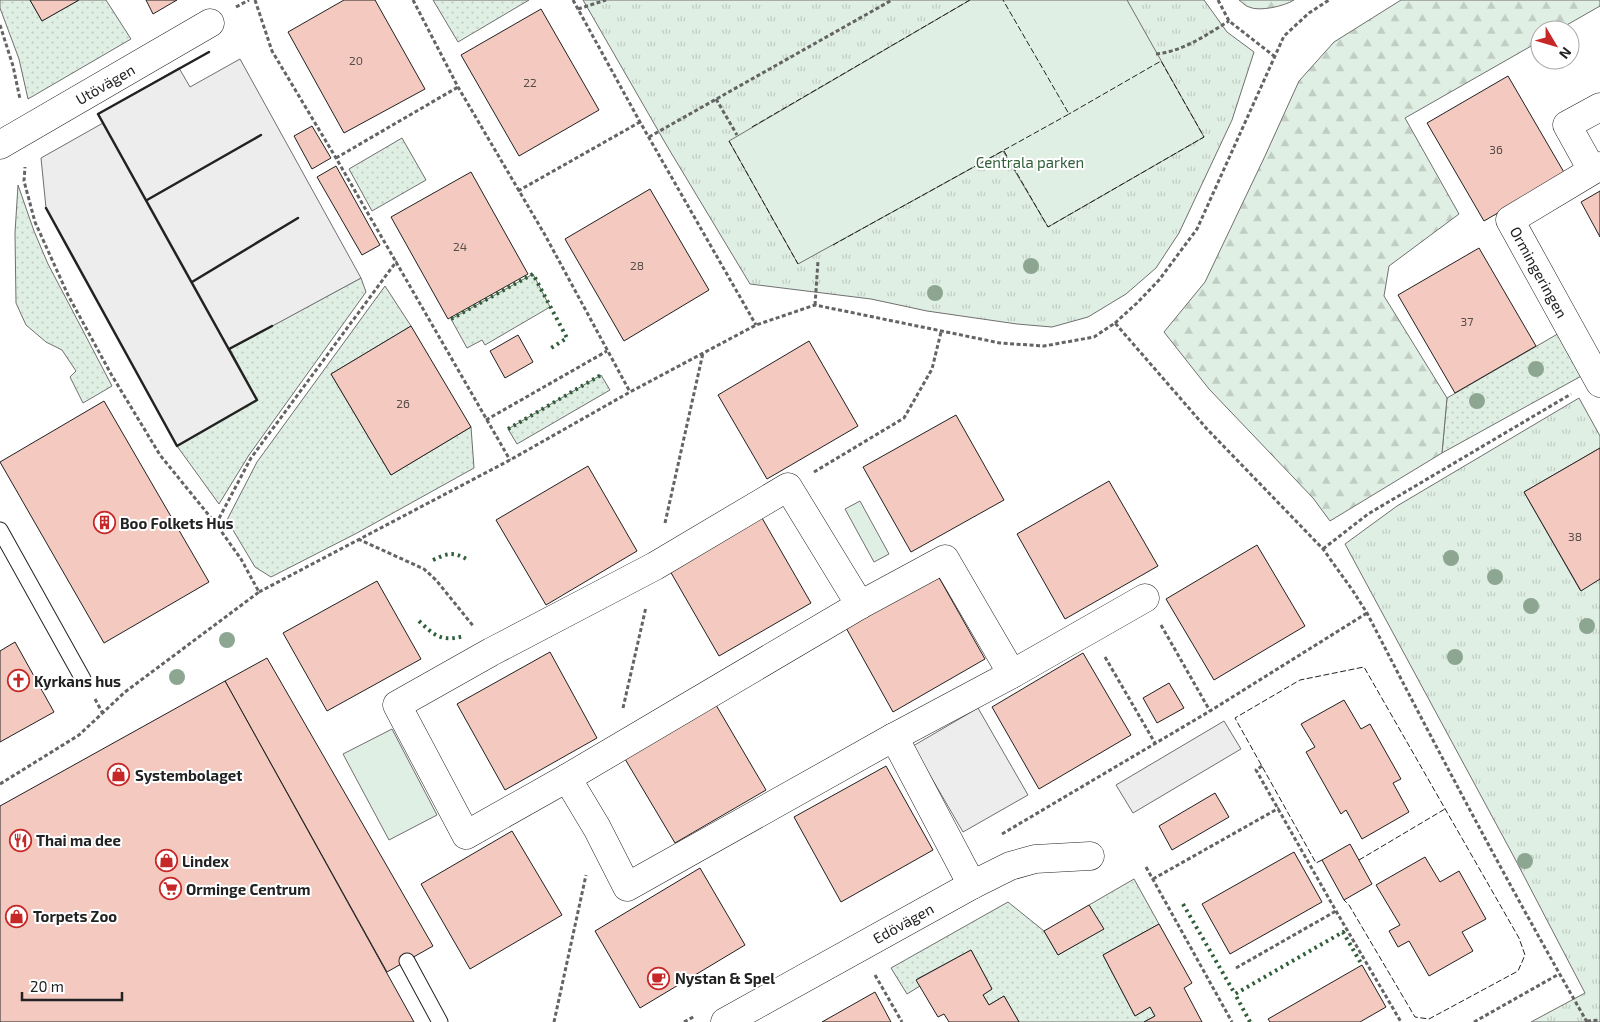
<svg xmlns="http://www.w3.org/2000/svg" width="1600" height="1022" viewBox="0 0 1600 1022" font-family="'Exo 2',sans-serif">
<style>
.grass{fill:url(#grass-dots);stroke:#6f6f6f}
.forest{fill:url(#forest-firs);stroke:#6f6f6f}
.park{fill:url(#park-tufts);stroke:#6f6f6f}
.pitch{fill:#e0efe3;stroke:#6f6f6f}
.parking{fill:#ededed;stroke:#6f6f6f}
.building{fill:#f3c9c0;stroke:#222}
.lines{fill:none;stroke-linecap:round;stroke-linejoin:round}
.service-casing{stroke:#222;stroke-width:17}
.minor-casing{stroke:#222;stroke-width:29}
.path{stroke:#646464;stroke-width:3;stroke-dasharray:4 2.5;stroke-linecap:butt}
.service{stroke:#fff;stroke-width:15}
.minor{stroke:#fff;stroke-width:28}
.hedge{stroke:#2f5e38;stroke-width:4;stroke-dasharray:2.5 4;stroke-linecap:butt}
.fence{stroke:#222;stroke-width:1;stroke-dasharray:6 2.5;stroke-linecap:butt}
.wall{stroke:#222;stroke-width:2.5}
.tree{fill:#8da692}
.labels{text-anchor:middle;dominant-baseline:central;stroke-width:4;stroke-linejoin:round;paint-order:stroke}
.number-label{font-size:12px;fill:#564c4a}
.street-label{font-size:15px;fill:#222;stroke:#fff}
.park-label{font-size:15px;fill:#2f5e38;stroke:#fff}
.poi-label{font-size:15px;font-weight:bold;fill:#222;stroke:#fff;text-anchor:start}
</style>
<defs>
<pattern id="grass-dots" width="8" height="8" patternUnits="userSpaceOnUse" patternTransform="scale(1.25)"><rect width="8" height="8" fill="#e0efe3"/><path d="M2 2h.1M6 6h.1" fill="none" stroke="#c0cdc2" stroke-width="1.8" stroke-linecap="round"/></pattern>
<pattern id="forest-firs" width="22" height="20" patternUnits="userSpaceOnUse" patternTransform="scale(1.25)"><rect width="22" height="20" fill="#e0efe3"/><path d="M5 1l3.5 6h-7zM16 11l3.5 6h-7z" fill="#c0cdc2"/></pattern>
<pattern id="park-tufts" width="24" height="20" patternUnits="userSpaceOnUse" patternTransform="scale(1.25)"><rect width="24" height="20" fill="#e0efe3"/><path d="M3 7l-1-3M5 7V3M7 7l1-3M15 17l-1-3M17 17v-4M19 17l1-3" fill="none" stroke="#c0cdc2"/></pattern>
</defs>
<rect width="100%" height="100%" fill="#fff"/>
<!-- grass -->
<g class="grass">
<path d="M 0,0 L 30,0 L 42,21 L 79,0 L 106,0 L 131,39 L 28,99 L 19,59 L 0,8 Z"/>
<path d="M 433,0 L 529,0 L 458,42 Z"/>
<path d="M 402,138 L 426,180 L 372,211 L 349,169 Z"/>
<path d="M 18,185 L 34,231 L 48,264 L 112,386 L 83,403 L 70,377 L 76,371 L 62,350 L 46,342 L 26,325 L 16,303 L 15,233 Z"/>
<path d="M 533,274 L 550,307 L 485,345 L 482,340 L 467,348 L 451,319 Z"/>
<path d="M 361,278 L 366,292 L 249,455 L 219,504 L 177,446 L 257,400 L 229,349 Z"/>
<path d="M 385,286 L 411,326 L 331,374 L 391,475 L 471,427 L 474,468 L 357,533 L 271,577 L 255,567 L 227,520 L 257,462 Z"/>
<path d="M 1561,332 L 1585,374 L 1442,453 L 1447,398 Z"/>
<path d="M 601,375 L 610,390 L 517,444 L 508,429 Z"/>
<path d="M 1134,879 L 1159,924 L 1103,955 L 1135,1016 L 1150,1007 L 1155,1016 L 1144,1022 L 1019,1022 L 1004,996 L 989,1005 L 983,995 L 992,989 L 971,950 L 917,979 L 920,986 L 907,994 L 891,968 L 1008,902 L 1044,931 L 1058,955 L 1103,929 L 1089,905 Z"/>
</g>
<!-- forest -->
<g class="forest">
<path d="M 1239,0 L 1294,0 C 1285,6 1259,12 1249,7 C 1245,6 1242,2 1239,0 Z"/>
<path d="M 1401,0 L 1600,0 L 1600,6 L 1558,30 L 1540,30 L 1540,41 L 1405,118 L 1459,214 L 1389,266 L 1384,296 L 1447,398 L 1442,453 L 1330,521 L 1313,498 L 1209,389 L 1164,332 L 1205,282 L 1265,156 L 1299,81 L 1334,42 Z"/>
</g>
<!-- park -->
<g class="park">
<path d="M 583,0 L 1204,0 L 1227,32 L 1254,52 L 1232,120 L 1179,233 L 1156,268 L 1126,294 L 1088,317 L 1052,327 L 1017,324 L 927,311 L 871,299 L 750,284 L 667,146 Z"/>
<path d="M 1579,398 L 1600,436 L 1600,448 L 1524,492 L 1580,590 L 1600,579 L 1600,1022 L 1531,1022 L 1585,993 L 1514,857 L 1345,544 L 1397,506 Z"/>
</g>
<!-- pitch -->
<g class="pitch">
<path d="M 970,0 L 1127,0 L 1204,137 L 1048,227 L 1003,151 L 798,264 L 729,141 Z"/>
<path d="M 860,501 L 889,554 L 874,562 L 845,509 Z"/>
<path d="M 392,729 L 437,815 L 389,840 L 343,754 Z"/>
</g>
<!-- parking -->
<g class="parking">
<path d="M 240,59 L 361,278 L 230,349 L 257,400 L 177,446 L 46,208 L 41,158 L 103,123 L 98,114 L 179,68 L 190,87 Z"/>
<path d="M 978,708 L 1028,795 L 963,832 L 913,746 Z"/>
<path d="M 1224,721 L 1241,749 L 1133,813 L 1116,785 Z"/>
</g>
<!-- building -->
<g class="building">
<path d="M 30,0 L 79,0 L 42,21 Z"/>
<path d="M 146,0 L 177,0 L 153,14 Z"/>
<path d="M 344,0 L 375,0 L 425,89 L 344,133 L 288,32 Z"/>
<path d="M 541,9 L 599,110 L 519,156 L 461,55 Z"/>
<path d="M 1508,76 L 1565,174 L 1484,221 L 1427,123 Z"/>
<path d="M 312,126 L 331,158 L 312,169 L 294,136 Z"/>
<path d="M 336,166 L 380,245 L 362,255 L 317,177 Z"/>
<path d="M 471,172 L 528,274 L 448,319 L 391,217 Z"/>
<path d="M 650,189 L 709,290 L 624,341 L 565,239 Z"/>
<path d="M 1600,191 L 1600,237 L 1581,202 Z"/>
<path d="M 1479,248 L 1536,346 L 1455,393 L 1398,295 Z"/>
<path d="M 411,326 L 471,427 L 391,475 L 331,374 Z"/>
<path d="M 518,335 L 533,362 L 505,378 L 490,351 Z"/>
<path d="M 809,341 L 858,426 L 767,479 L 718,395 Z"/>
<path d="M 104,401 L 209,582 L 104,643 L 0,462 Z"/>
<path d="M 956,415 L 1004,500 L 911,552 L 863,467 Z"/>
<path d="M 1600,448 L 1600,579 L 1581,591 L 1524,492 Z"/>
<path d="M 588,466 L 637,551 L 546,605 L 496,520 Z"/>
<path d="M 1109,481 L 1158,566 L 1065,619 L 1017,534 Z"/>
<path d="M 762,518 L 811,603 L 719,656 L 670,571 Z"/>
<path d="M 1257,545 L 1305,626 L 1214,680 L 1166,599 Z"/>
<path d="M 937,574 L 985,659 L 893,712 L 845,626 Z"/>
<path d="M 377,581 L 421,659 L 327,711 L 283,633 Z"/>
<path d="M 15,642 L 54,712 L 0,742 L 0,651 Z"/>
<path d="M 550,652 L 597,738 L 505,790 L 457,704 Z"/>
<path d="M 1083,653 L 1131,735 L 1039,789 L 992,707 Z"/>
<path d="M 267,658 L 433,946 L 387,972 L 225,681 Z"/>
<path d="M 225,681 L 414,1022 L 0,1022 L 0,806 Z"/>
<path d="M 1169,683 L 1184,708 L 1157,723 L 1143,698 Z"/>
<path d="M 1344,700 L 1361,729 L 1370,724 L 1401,779 L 1393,783 L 1409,812 L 1362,839 L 1346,810 L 1341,814 L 1306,752 L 1315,747 L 1301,724 Z"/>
<path d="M 716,705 L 766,790 L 675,843 L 625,759 Z"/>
<path d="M 886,766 L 933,850 L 841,902 L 794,817 Z"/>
<path d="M 1215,793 L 1229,817 L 1172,850 L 1159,826 Z"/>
<path d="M 512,831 L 562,915 L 470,969 L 421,884 Z"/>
<path d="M 1350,844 L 1372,884 L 1344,900 L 1322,860 Z"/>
<path d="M 1294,852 L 1322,902 L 1230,954 L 1202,904 Z"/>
<path d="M 1425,857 L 1440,882 L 1459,871 L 1486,919 L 1462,932 L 1473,951 L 1429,976 L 1409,941 L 1398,947 L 1389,931 L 1400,925 L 1376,885 Z"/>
<path d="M 700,868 L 745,945 L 640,1008 L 595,931 Z"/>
<path d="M 1089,905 L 1104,929 L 1058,955 L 1044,931 Z"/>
<path d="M 1159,924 L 1192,983 L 1184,988 L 1202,1022 L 1144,1022 L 1155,1016 L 1150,1007 L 1135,1016 L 1103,955 Z"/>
<path d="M 971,950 L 992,989 L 983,995 L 989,1005 L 1004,996 L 1019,1022 L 949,1022 L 944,1014 L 938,1017 L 916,980 Z"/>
<path d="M 1362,965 L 1386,1007 L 1360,1022 L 1270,1022 L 1268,1019 Z"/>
<path d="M 875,992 L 891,1022 L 822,1022 Z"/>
</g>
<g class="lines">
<defs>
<g id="service">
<path d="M 0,530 L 83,679"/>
<path d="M 407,961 L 440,1022"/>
</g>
<g id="minor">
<path d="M 0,145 L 210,23"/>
<path d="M 1600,166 L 1510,220 L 1600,383"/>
<path d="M 1592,170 L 1567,125 L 1600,107"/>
<path d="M 788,487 L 860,605 L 567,778 L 466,835 L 397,705 L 491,652 L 655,566 Z"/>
<path d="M 860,605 L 945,559 L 1012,674"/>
<path d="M 894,737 L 1012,674 L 1145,598"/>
<path d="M 567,778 L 597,828 L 627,887 L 894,737 L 972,885"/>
<path d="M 725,1022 L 972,885 L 1010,866 L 1035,859 L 1090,856"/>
</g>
</defs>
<!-- service casing -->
<use href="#service" class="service-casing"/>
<!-- minor casing -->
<use href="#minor" class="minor-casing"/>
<!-- path -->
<g class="path">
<path d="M 255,0 L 272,51 L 336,158 L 396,262"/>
<path d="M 413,0 L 458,87 L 545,235 L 630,392"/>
<path d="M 573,0 L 640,122 L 756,325"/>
<path d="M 1218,0 L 1229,21 L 1274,56"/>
<path d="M 236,7 L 249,0"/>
<path d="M 578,9 L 606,0"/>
<path d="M 0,25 L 13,66 L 20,99"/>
<path d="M 1156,54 C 1184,51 1206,35 1229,21"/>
<path d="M 716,99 L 737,135"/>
<path d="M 649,137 L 892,0"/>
<path d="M 336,158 L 458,87"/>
<path d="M 518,191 L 640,122"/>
<path d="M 815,305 L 818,261"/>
<path d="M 1115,323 L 1137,303 L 1159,280 L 1197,229 L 1284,36 L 1309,13 L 1329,0"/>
<path d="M 486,420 L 607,351"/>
<path d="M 814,472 L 904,418 L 932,369 L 941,332"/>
<path d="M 665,523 L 703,353"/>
<path d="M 216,524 L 251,458 L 396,262 L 510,460"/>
<path d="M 358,539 L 424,569 L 436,580 L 474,627"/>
<path d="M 1323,549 L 1368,514 L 1571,394"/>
<path d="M 259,592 L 510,460 L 630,392 L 756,325 L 815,305 L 1000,343 L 1044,346 L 1094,337 L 1115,323 L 1207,429 L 1323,549 L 1353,591 L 1367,613 C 1438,751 1510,888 1587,1022"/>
<path d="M 1161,625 L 1210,711"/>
<path d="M 1105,657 L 1155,743"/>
<path d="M 95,699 L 102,712"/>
<path d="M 623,708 L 646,607"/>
<path d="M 1262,766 L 1256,770 L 1336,911 L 1401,1022"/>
<path d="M 0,784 L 79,735 L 125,692 L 259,592 L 241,559 L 216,524 L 160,455 L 111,374 L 68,295 L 35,222 L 24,181 L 25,167"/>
<path d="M 1002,834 L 1210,711 L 1367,613"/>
<path d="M 1146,867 L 1232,1022"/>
<path d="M 1153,879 L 1279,808"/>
<path d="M 1236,968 L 1336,911"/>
<path d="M 875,975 L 902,1022"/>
<path d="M 1587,1021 L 1600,1020"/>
<path d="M 554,1022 L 586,875"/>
<path d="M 684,1022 L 695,1016"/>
<path d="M 1474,1022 L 1559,974"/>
</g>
<!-- service -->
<use href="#service" class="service"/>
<!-- minor -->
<use href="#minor" class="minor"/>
<!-- hedge -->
<g class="hedge">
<path d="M 451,319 L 533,274 L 567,338 L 548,350"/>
<path d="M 508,429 L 601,375"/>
<path d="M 433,560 C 448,553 453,551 468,560"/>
<path d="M 419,621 C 435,636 441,642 464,636"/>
<path d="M 1183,904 L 1235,994"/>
<path d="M 1250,1022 L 1235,994 L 1343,932 L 1362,965"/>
</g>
<!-- fence -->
<g class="fence">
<path d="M 752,127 L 970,0"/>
<path d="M 729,141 L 798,264"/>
<path d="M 1004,151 L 1048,227 L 1204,137 L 1161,61 L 1069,114"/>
<path d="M 833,245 L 1069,114 L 1003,0"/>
<path d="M 1322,860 L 1316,863 L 1235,718 L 1300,680 L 1364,667 L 1519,938 L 1525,955 L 1518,971 L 1429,1019 L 1415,1017 L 1349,905 L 1344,900"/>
<path d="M 1359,860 L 1445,809"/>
</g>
<!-- wall -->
<g class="wall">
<path d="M 147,200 L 261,135"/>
<path d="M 46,208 L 177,446 L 257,400 L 98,114 L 209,52"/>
<path d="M 192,282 L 298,218"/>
<path d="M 229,349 L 272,326"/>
</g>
</g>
<!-- trees -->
<g class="tree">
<circle cx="1031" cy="266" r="8"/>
<circle cx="935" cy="293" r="8"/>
<circle cx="1536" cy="369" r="8"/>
<circle cx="1477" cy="401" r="8"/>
<circle cx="1451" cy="558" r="8"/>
<circle cx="1495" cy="577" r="8"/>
<circle cx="1531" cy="606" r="8"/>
<circle cx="1587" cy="626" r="8"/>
<circle cx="227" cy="640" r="8"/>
<circle cx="1455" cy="657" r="8"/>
<circle cx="177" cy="677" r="8"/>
<circle cx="1525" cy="861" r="8"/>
</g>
<!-- icons -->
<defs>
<symbol id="building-ring" viewBox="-11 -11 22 22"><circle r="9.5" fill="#fff" stroke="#c62828" stroke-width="1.5"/><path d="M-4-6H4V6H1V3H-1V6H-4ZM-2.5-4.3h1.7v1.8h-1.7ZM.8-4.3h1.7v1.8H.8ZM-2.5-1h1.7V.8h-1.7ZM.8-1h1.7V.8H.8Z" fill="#c62828"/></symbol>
<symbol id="church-ring" viewBox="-11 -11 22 22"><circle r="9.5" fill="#fff" stroke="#c62828" stroke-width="1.5"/><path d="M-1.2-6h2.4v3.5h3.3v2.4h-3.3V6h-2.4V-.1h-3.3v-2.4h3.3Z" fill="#c62828"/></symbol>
<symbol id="shop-ring" viewBox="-11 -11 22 22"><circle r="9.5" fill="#fff" stroke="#c62828" stroke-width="1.5"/><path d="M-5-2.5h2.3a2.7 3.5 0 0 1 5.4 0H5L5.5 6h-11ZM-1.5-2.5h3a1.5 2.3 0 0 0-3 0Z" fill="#c62828"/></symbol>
<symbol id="restaurant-ring" viewBox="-11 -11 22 22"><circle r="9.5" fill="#fff" stroke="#c62828" stroke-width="1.5"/><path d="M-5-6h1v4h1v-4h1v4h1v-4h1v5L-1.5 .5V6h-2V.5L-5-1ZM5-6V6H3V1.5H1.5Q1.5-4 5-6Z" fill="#c62828"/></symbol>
<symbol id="supermarket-ring" viewBox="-11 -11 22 22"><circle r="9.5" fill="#fff" stroke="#c62828" stroke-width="1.5"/><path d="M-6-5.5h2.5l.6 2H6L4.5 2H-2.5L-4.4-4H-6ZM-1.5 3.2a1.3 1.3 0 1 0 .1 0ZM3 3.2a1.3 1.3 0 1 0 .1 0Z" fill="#c62828"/></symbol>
<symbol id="cafe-ring" viewBox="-11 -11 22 22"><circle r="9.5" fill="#fff" stroke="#c62828" stroke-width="1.5"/><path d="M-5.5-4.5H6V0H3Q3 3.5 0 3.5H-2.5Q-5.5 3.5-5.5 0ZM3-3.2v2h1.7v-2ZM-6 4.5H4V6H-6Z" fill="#c62828"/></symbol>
</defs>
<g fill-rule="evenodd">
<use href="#building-ring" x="92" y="510" width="25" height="25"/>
<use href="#church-ring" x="6" y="668" width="25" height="25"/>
<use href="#shop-ring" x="106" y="762" width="25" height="25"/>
<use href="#restaurant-ring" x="8" y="828" width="25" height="25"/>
<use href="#shop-ring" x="154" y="848" width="25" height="25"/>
<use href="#supermarket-ring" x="158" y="876" width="25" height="25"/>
<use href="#shop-ring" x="4" y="904" width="25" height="25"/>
<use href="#cafe-ring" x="646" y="966" width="25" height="25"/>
</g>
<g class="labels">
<!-- number labels -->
<g class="number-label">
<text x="356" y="60">20</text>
<text x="530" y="82">22</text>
<text x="1496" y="149">36</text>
<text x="460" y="246">24</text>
<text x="637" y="265">28</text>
<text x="1467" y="321">37</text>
<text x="403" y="403">26</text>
<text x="1575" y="536">38</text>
</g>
<!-- street labels -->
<g class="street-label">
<text transform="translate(105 84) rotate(-30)">Utövägen</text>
<text transform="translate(1539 272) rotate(61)">Ormingeringen</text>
<text transform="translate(903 923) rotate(-29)">Edövägen</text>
</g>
<!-- park labels -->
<g class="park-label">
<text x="1030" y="162">Centrala parken</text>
</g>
<!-- poi labels -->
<g class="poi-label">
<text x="120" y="523">Boo Folkets Hus</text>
<text x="34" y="681">Kyrkans hus</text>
<text x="135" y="775">Systembolaget</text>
<text x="36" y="840">Thai ma dee</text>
<text x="182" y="861">Lindex</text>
<text x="186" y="889">Orminge Centrum</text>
<text x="33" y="916">Torpets Zoo</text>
<text x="675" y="978">Nystan &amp; Spel</text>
</g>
</g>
<!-- north arrow -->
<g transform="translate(1555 45) rotate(128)"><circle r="24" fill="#ffffff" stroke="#a7a7a7"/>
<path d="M0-4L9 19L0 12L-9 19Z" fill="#c62828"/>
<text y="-8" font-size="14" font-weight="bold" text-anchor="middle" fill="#222222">N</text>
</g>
<!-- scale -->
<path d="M22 992v8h100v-8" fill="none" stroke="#222222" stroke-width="2.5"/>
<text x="30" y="992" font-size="15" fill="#222222" stroke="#ffffff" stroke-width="4" paint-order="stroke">20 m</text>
</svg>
